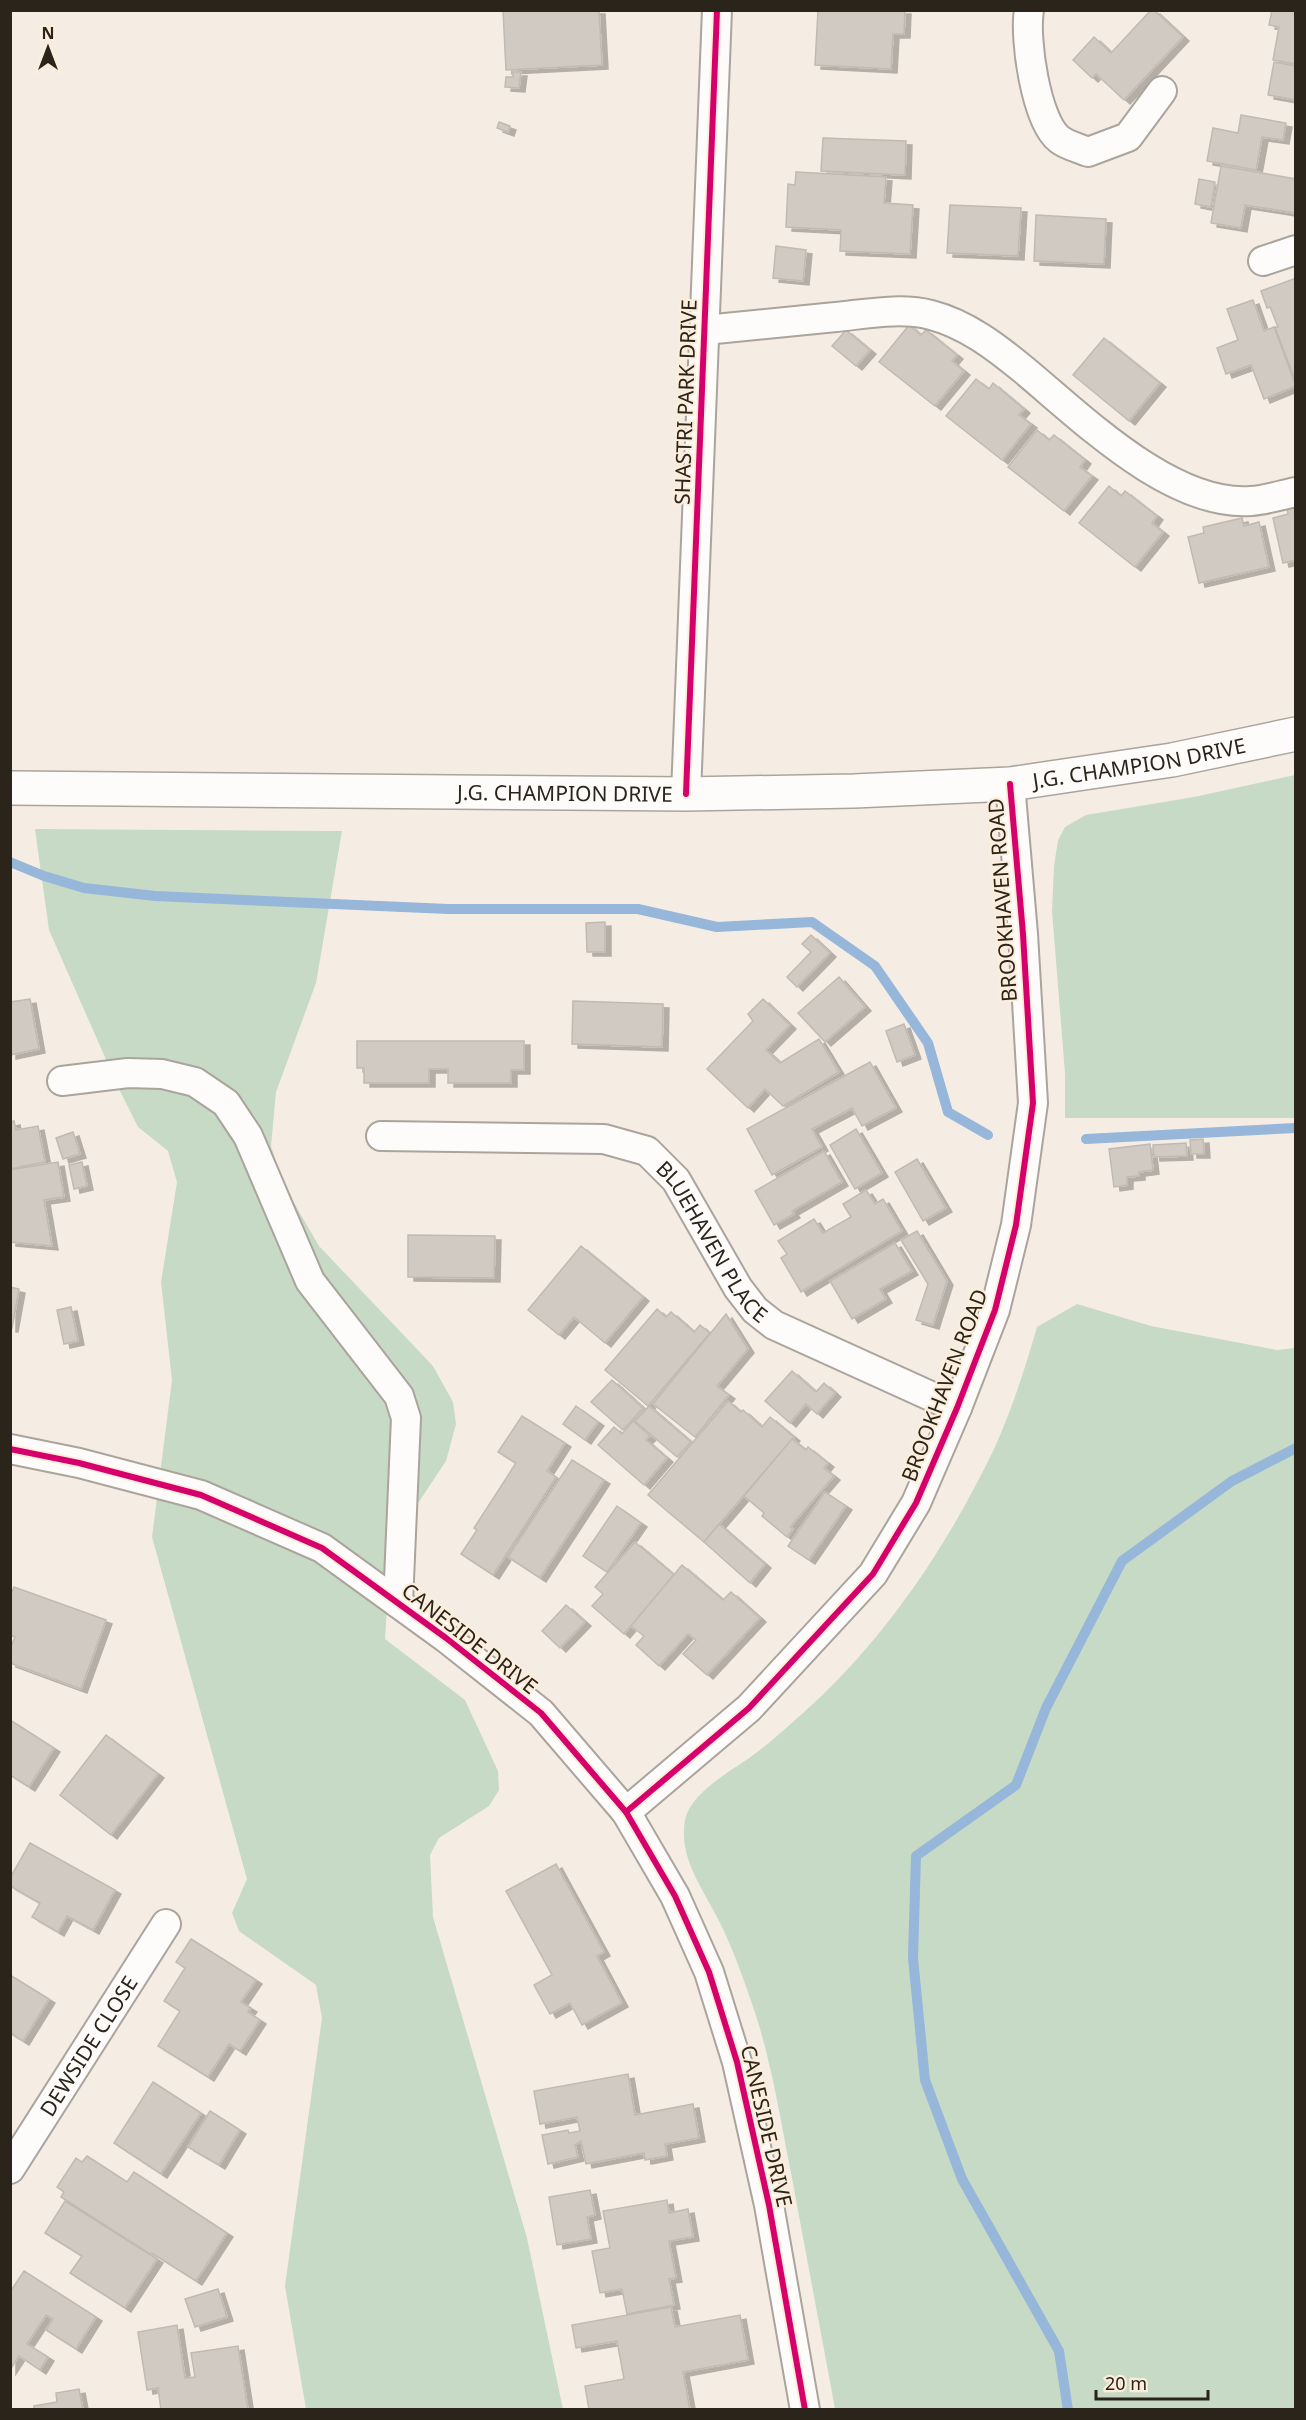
<svg xmlns="http://www.w3.org/2000/svg" width="1306" height="2420" viewBox="0 0 1306 2420" font-family="'Noto Sans',sans-serif">
<style>
.green{fill:#c6dac6}
.lines{fill:none;stroke-linecap:round;stroke-linejoin:round}
.stream{stroke:#96b6da;stroke-width:10}
.building{fill:#d1cac2;stroke:#c1bab2;stroke-width:1.5;filter:url(#shadow)}
.minor-casing{stroke:#aaa49c;stroke-width:32}
.secondary-casing{stroke:#aaa49c;stroke-width:36}
.minor{stroke:#fefcfb;stroke-width:28}
.secondary{stroke:#fefcfb;stroke-width:33}
.cycleway-casing{stroke:#fdeedc;stroke-width:10}
.cycleway{stroke:#d6006c;stroke-width:6}
.labels{text-anchor:middle;dominant-baseline:central;stroke-width:4.5;stroke-linejoin:round;paint-order:stroke}
.street-label{font-size:21px;fill:#2a241b;stroke:#fdeedc}
</style>
<defs>
<filter id="shadow"><feDropShadow dx="6" dy="4" stdDeviation="0" flood-color="#0004"/></filter>
</defs>
<rect width="100%" height="100%" fill="#f5ede4"/>
<!-- green -->
<g class="green">
<path d="M 1295,775 L 1295,1118 L 1065,1118 L 1065,1073 L 1052,911 L 1054,866 L 1058,840 L 1065,827 L 1086,815 L 1194,797 Z"/>
<path d="M 35,829 L 342,831 L 316,983 L 276,1092 L 271,1146 L 283,1184 L 319,1246 L 433,1366 L 453,1402 L 456,1424 L 446,1461 L 391,1544 L 385,1639 L 465,1700 L 498,1771 L 499,1790 L 489,1806 L 439,1838 L 430,1855 L 433,1917 L 527,2238 L 563,2409 L 306,2409 L 285,2286 L 322,2018 L 316,1985 L 239,1931 L 232,1913 L 247,1879 L 152,1537 L 172,1380 L 161,1282 L 177,1182 L 168,1151 L 138,1127 L 119,1089 L 49,930 Z"/>
<path d="M 1077,1304 L 1151,1326 L 1277,1350 L 1295,1348 L 1295,2409 L 835,2409 C 821,2332 806,2255 792,2178 C 780,2118 771,2056 750,1998 C 741,1972 732,1947 720,1923 C 704,1890 678,1859 685,1820 C 691,1791 734,1770 756,1753 C 772,1741 787,1727 803,1713 C 884,1641 947,1547 994,1449 C 1012,1410 1025,1368 1037,1327 Z"/>
</g>
<g class="lines">
<!-- stream -->
<g class="stream">
<path d="M 10,862 L 44,876 L 84,888 L 155,896 L 448,909 L 638,909 L 717,927 L 812,922 L 875,966 L 928,1043 L 948,1112 L 988,1135"/>
<path d="M 1086,1139 L 1296,1128"/>
<path d="M 1068,2410 L 1059,2351 L 962,2179 L 925,2080 L 913,1958 L 916,1856 L 1016,1785 L 1046,1708 L 1122,1561 L 1232,1481 L 1296,1448"/>
</g>
</g>
<!-- building -->
<g class="building">
<path d="M 503,10 L 599,10 L 602,65 L 506,70 Z"/>
<path d="M 818,10 L 905,10 L 904,34 L 893,34 L 891,69 L 815,65 Z"/>
<path d="M 1151,10 L 1154,10 L 1183,37 L 1124,100 L 1096,74 L 1092,78 L 1073,60 L 1094,37 L 1111,53 Z"/>
<path d="M 1272,10 L 1296,10 L 1296,64 L 1273,60 L 1279,27 L 1269,25 Z"/>
<path d="M 1274,62 L 1296,66 L 1296,100 L 1268,95 Z"/>
<path d="M 513,72 L 521,72 L 519,88 L 505,87 L 506,77 L 513,77 Z"/>
<path d="M 1241,115 L 1286,123 L 1283,140 L 1262,137 L 1256,170 L 1207,161 L 1213,128 L 1238,133 Z"/>
<path d="M 499,122 L 510,126 L 508,132 L 497,128 Z"/>
<path d="M 823,138 L 906,141 L 905,175 L 821,171 Z"/>
<path d="M 1221,166 L 1296,179 L 1296,213 L 1245,205 L 1241,228 L 1211,223 Z"/>
<path d="M 796,172 L 886,177 L 884,203 L 913,205 L 910,254 L 840,251 L 841,230 L 786,227 L 788,184 L 795,185 Z"/>
<path d="M 1199,179 L 1215,182 L 1211,207 L 1195,204 Z"/>
<path d="M 950,205 L 1021,208 L 1018,256 L 947,253 Z"/>
<path d="M 1036,215 L 1106,219 L 1104,264 L 1034,261 Z"/>
<path d="M 776,246 L 806,250 L 803,281 L 773,278 Z"/>
<path d="M 1296,278 L 1296,373 L 1293,375 L 1275,327 L 1278,327 L 1270,307 L 1267,308 L 1261,291 Z"/>
<path d="M 1253,300 L 1264,331 L 1274,327 L 1296,386 L 1264,399 L 1251,365 L 1226,374 L 1217,348 L 1238,340 L 1227,309 Z"/>
<path d="M 909,325 L 921,335 L 926,330 L 957,355 L 952,361 L 964,371 L 935,406 L 879,362 Z"/>
<path d="M 846,330 L 870,350 L 856,366 L 832,346 Z"/>
<path d="M 1104,338 L 1160,383 L 1129,421 L 1073,375 Z"/>
<path d="M 976,379 L 989,389 L 993,383 L 1024,409 L 1019,415 L 1031,424 L 1002,460 L 946,416 Z"/>
<path d="M 1037,430 L 1049,440 L 1054,435 L 1085,460 L 1080,467 L 1092,476 L 1064,511 L 1008,467 Z"/>
<path d="M 1109,486 L 1121,496 L 1125,491 L 1157,516 L 1152,523 L 1163,532 L 1135,567 L 1079,523 Z"/>
<path d="M 1296,505 L 1296,560 L 1283,563 L 1273,518 L 1288,514 L 1287,507 Z"/>
<path d="M 1242,518 L 1244,526 L 1259,522 L 1269,567 L 1199,583 L 1188,537 L 1204,533 L 1203,527 Z"/>
<path d="M 605,922 L 605,952 L 587,952 L 586,923 Z"/>
<path d="M 811,935 L 830,953 L 797,987 L 787,977 L 811,952 L 802,944 Z"/>
<path d="M 839,977 L 865,1007 L 825,1042 L 798,1013 Z"/>
<path d="M 30,999 L 39,1049 L 10,1055 L 10,1002 Z"/>
<path d="M 763,999 L 790,1025 L 766,1050 L 780,1063 L 819,1039 L 839,1072 L 783,1106 L 765,1089 L 748,1108 L 707,1069 L 753,1021 L 748,1014 Z"/>
<path d="M 573,1001 L 663,1004 L 662,1047 L 572,1044 Z"/>
<path d="M 904,1024 L 915,1055 L 897,1062 L 886,1031 Z"/>
<path d="M 357,1041 L 524,1041 L 524,1070 L 511,1070 L 511,1083 L 448,1083 L 448,1069 L 429,1069 L 429,1083 L 364,1083 L 364,1068 L 357,1068 Z"/>
<path d="M 870,1062 L 896,1108 L 862,1126 L 852,1108 L 812,1129 L 822,1147 L 772,1175 L 747,1129 Z"/>
<path d="M 14,1121 L 16,1130 L 38,1126 L 45,1162 L 10,1169 L 10,1122 Z"/>
<path d="M 856,1129 L 882,1173 L 855,1189 L 830,1145 Z"/>
<path d="M 73,1132 L 80,1154 L 63,1159 L 56,1138 Z"/>
<path d="M 1203,1139 L 1204,1154 L 1191,1154 L 1190,1140 Z"/>
<path d="M 1186,1143 L 1187,1156 L 1154,1157 L 1153,1145 Z"/>
<path d="M 1150,1144 L 1153,1170 L 1139,1172 L 1139,1176 L 1127,1177 L 1127,1185 L 1114,1187 L 1109,1149 Z"/>
<path d="M 824,1151 L 842,1182 L 792,1211 L 794,1214 L 774,1225 L 755,1191 Z"/>
<path d="M 917,1159 L 946,1208 L 923,1221 L 895,1172 Z"/>
<path d="M 58,1162 L 64,1197 L 44,1200 L 52,1246 L 10,1242 L 10,1170 Z"/>
<path d="M 82,1162 L 87,1186 L 74,1189 L 69,1165 Z"/>
<path d="M 866,1190 L 875,1204 L 883,1199 L 902,1231 L 801,1292 L 781,1258 L 787,1254 L 778,1241 L 814,1219 L 823,1233 L 851,1217 L 843,1204 Z"/>
<path d="M 917,1231 L 947,1281 L 933,1325 L 916,1320 L 928,1284 L 901,1240 Z"/>
<path d="M 408,1235 L 495,1236 L 494,1278 L 408,1277 Z"/>
<path d="M 895,1243 L 912,1271 L 880,1289 L 886,1299 L 852,1319 L 830,1281 Z"/>
<path d="M 581,1246 L 643,1297 L 605,1343 L 574,1317 L 559,1335 L 528,1310 Z"/>
<path d="M 10,1287 L 19,1289 L 12,1328 L 10,1328 Z"/>
<path d="M 71,1307 L 78,1341 L 64,1344 L 57,1310 Z"/>
<path d="M 657,1309 L 666,1317 L 671,1312 L 694,1332 L 700,1325 L 710,1333 L 648,1406 L 605,1370 Z"/>
<path d="M 726,1314 L 748,1349 L 717,1386 L 729,1395 L 695,1437 L 653,1404 Z"/>
<path d="M 792,1371 L 816,1392 L 824,1383 L 835,1393 L 817,1414 L 806,1404 L 790,1423 L 765,1401 Z"/>
<path d="M 612,1380 L 643,1408 L 623,1430 L 591,1402 Z"/>
<path d="M 728,1401 L 741,1412 L 743,1410 L 762,1427 L 770,1417 L 794,1437 L 704,1542 L 648,1495 Z"/>
<path d="M 576,1406 L 598,1422 L 585,1440 L 563,1424 Z"/>
<path d="M 649,1406 L 691,1442 L 677,1457 L 635,1421 Z"/>
<path d="M 522,1416 L 565,1443 L 547,1471 L 556,1477 L 493,1575 L 461,1554 L 477,1530 L 474,1528 L 516,1463 L 498,1452 Z"/>
<path d="M 633,1421 L 650,1436 L 646,1440 L 667,1458 L 644,1485 L 598,1445 L 614,1427 L 622,1434 Z"/>
<path d="M 792,1439 L 806,1450 L 808,1447 L 828,1463 L 824,1468 L 834,1476 L 790,1527 L 793,1529 L 787,1537 L 762,1516 L 764,1513 L 744,1496 Z"/>
<path d="M 572,1460 L 604,1480 L 540,1578 L 508,1557 Z"/>
<path d="M 825,1492 L 846,1506 L 809,1560 L 788,1546 Z"/>
<path d="M 617,1506 L 641,1523 L 607,1572 L 583,1556 Z"/>
<path d="M 719,1524 L 765,1564 L 750,1583 L 704,1542 Z"/>
<path d="M 635,1542 L 674,1575 L 624,1634 L 592,1606 L 603,1594 L 595,1587 Z"/>
<path d="M 682,1565 L 723,1600 L 731,1592 L 760,1618 L 707,1675 L 683,1654 L 696,1640 L 688,1634 L 659,1666 L 636,1645 L 644,1636 L 631,1626 Z"/>
<path d="M 14,1587 L 106,1620 L 81,1689 L 10,1663 L 10,1649 L 15,1637 L 10,1635 L 10,1596 Z"/>
<path d="M 566,1605 L 585,1622 L 560,1648 L 542,1631 Z"/>
<path d="M 10,1720 L 54,1748 L 29,1787 L 10,1775 Z"/>
<path d="M 106,1735 L 158,1774 L 111,1835 L 60,1795 Z"/>
<path d="M 30,1843 L 115,1890 L 93,1930 L 67,1916 L 58,1932 L 32,1917 L 40,1903 L 10,1886 L 10,1878 Z"/>
<path d="M 556,1864 L 604,1952 L 597,1956 L 622,2003 L 582,2025 L 570,2003 L 550,2014 L 534,1985 L 552,1975 L 506,1891 Z"/>
<path d="M 191,1939 L 256,1980 L 241,2002 L 251,2008 L 248,2012 L 260,2020 L 240,2051 L 229,2044 L 208,2077 L 158,2046 L 180,2011 L 164,2001 L 185,1968 L 176,1962 Z"/>
<path d="M 10,1975 L 49,1999 L 23,2041 L 10,2033 Z"/>
<path d="M 628,2074 L 635,2115 L 693,2104 L 699,2138 L 665,2144 L 667,2156 L 645,2160 L 644,2153 L 586,2164 L 581,2141 L 575,2145 L 578,2157 L 548,2164 L 542,2135 L 568,2130 L 569,2133 L 580,2131 L 577,2117 L 540,2124 L 534,2091 Z"/>
<path d="M 153,2082 L 201,2113 L 161,2174 L 114,2143 Z"/>
<path d="M 210,2111 L 240,2130 L 219,2165 L 188,2147 Z"/>
<path d="M 87,2156 L 127,2182 L 134,2172 L 227,2233 L 196,2281 L 152,2253 L 150,2254 L 61,2197 L 64,2192 L 57,2187 L 76,2158 L 82,2162 Z"/>
<path d="M 590,2190 L 595,2215 L 587,2217 L 591,2239 L 557,2245 L 549,2197 Z"/>
<path d="M 667,2200 L 669,2213 L 688,2209 L 693,2237 L 669,2241 L 676,2278 L 669,2279 L 674,2305 L 627,2314 L 622,2289 L 600,2293 L 592,2251 L 610,2248 L 603,2211 Z"/>
<path d="M 65,2201 L 157,2259 L 125,2308 L 70,2273 L 82,2256 L 45,2233 Z"/>
<path d="M 24,2271 L 96,2317 L 76,2349 L 46,2330 L 53,2319 L 46,2315 L 27,2344 L 48,2357 L 40,2370 L 19,2356 L 10,2370 L 10,2292 Z"/>
<path d="M 218,2289 L 227,2317 L 195,2327 L 185,2299 Z"/>
<path d="M 671,2307 L 675,2327 L 740,2315 L 748,2360 L 683,2372 L 690,2410 L 589,2410 L 585,2386 L 624,2379 L 617,2341 L 576,2348 L 572,2325 Z"/>
<path d="M 177,2325 L 185,2378 L 195,2377 L 191,2353 L 238,2346 L 248,2410 L 161,2410 L 158,2388 L 147,2390 L 138,2332 Z"/>
<path d="M 79,2389 L 83,2410 L 34,2410 L 34,2406 L 57,2402 L 56,2393 Z"/>
</g>
<g class="lines">
<defs>
<g id="minor">
<path d="M 1029,10 C 1024,38 1036,121 1059,139 C 1066,145 1079,148 1088,152 L 1128,137 L 1162,91"/>
<path d="M 1263,261 L 1296,250"/>
<path d="M 705,330 C 748,326 792,321 836,317 C 866,314 901,307 931,315 C 966,324 996,347 1024,370 C 1082,418 1171,507 1251,501 C 1266,500 1281,495 1296,492"/>
<path d="M 686,794 L 717,10"/>
<path d="M 62,1081 L 128,1073 L 162,1074 L 195,1082 L 226,1103 L 248,1136 L 310,1281 L 399,1396 L 406,1418 L 398,1603"/>
<path id="s1" d="M 381,1136 L 604,1139 L 647,1151 L 676,1180 L 738,1288 L 755,1310 L 774,1325 L 957,1408"/>
<path d="M 10,1449 L 79,1463 L 201,1495 L 322,1548 L 446,1638 L 541,1713 L 626,1812 L 675,1896 L 709,1972 L 737,2062 L 769,2205 L 805,2410"/>
<path d="M 626,1812 L 749,1708 L 873,1574 L 916,1503 L 957,1408 L 995,1310 L 1016,1225 L 1033,1103 L 1023,934 L 1010,784"/>
<path id="s2" d="M 10,2169 L 166,1924"/>
</g>
<g id="secondary">
<path id="s3" d="M 10,788 L 686,794 L 854,791 L 1010,784 L 1172,760 L 1296,734"/>
</g>
</defs>
<!-- minor casing -->
<use href="#minor" class="minor-casing"/>
<!-- secondary casing -->
<use href="#secondary" class="secondary-casing"/>
<!-- minor -->
<use href="#minor" class="minor"/>
<!-- secondary -->
<use href="#secondary" class="secondary"/>
<defs>
<g id="cycleway">
<path d="M 686,794 L 717,10"/>
<path d="M 10,1449 L 79,1463 L 201,1495 L 322,1548 L 446,1638 L 541,1713 L 626,1812 L 675,1896 L 709,1972 L 737,2062 L 769,2205 L 805,2410"/>
<path d="M 626,1812 L 749,1708 L 873,1574 L 916,1503 L 957,1408 L 995,1310 L 1016,1225 L 1033,1103 L 1023,934 L 1010,784"/>
</g>
</defs>
<!-- cycleway casing -->
<use href="#cycleway" class="cycleway-casing"/>
<!-- cycleway -->
<use href="#cycleway" class="cycleway"/>
</g>
<g class="labels">
<!-- street labels -->
<g class="street-label">
<text transform="translate(685 402) rotate(-88)">SHASTRI PARK DRIVE</text>
<text stroke="none"><textPath href="#s3" startOffset="1131">J.G. CHAMPION DRIVE</textPath></text>
<text stroke="none"><textPath href="#s3" startOffset="555">J.G. CHAMPION DRIVE</textPath></text>
<text transform="translate(1002 900) rotate(-94)">BROOKHAVEN ROAD</text>
<text stroke="none"><textPath href="#s1" startOffset="380">BLUEHAVEN PLACE</textPath></text>
<text transform="translate(944 1385) rotate(-69)">BROOKHAVEN ROAD</text>
<text transform="translate(470 1638) rotate(38)">CANESIDE DRIVE</text>
<text stroke="none"><textPath href="#s2" startOffset="146">DEWSIDE CLOSE</textPath></text>
<text transform="translate(767 2126) rotate(77)">CANESIDE DRIVE</text>
</g>
</g>
<!-- border -->
<rect width="1306" height="2420" fill="none" stroke="#2a241b" stroke-width="24"/>
<!-- north arrow -->
<g transform="translate(48 48)" stroke="#fdeedc" stroke-width="4.5" paint-order="stroke">
<path d="M0-4.5L10 22L0 15L-10 22Z" fill="#2a241b"/>
<text y="-9" font-size="16" font-weight="bold" text-anchor="middle" fill="#2a241b">N</text>
</g>
<!-- scale -->
<path d="M1096 2390v9h112v-9" fill="none" stroke="#2a241b" stroke-width="3"/>
<text x="1105" y="2390" font-size="18" fill="#2a241b" stroke="#fdeedc" stroke-width="4.5" paint-order="stroke">20 m</text>
</svg>
